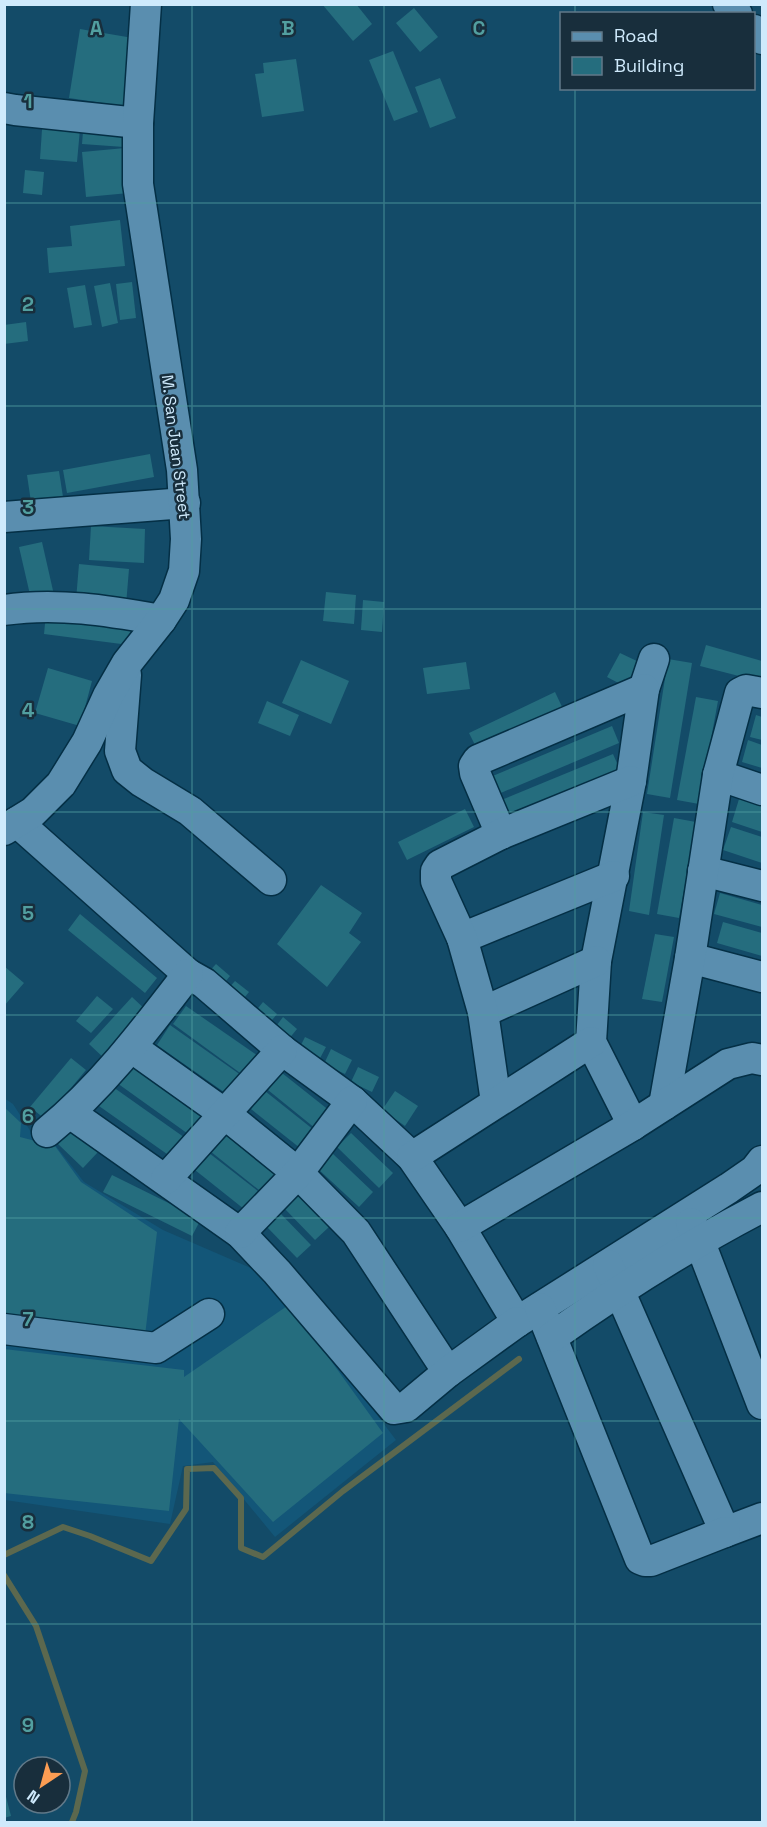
<svg xmlns="http://www.w3.org/2000/svg" width="767" height="1827" viewBox="0 0 767 1827" font-family="'Space Grotesk',sans-serif">
<style>
.built{fill:#135678}
.lines{fill:none;stroke-linecap:round;stroke-linejoin:round}
.stream{stroke:#5c684e;stroke-width:6}
.building{fill:#256d7e}
.minor-casing{stroke:#042f45;stroke-width:33}
.minor{stroke:#5a8eaf;stroke-width:30}
.grid{fill:none;stroke:#529fa0;stroke-width:1.5;stroke-opacity:0.55}
.labels{text-anchor:middle;dominant-baseline:central;stroke-width:5;stroke-linejoin:round;paint-order:stroke}
.street-label{font-size:16px;fill:#cfeafc;stroke:#182e3c}
.grid-label{font-size:20px;text-anchor:middle;font-weight:bold;fill:#529fa0;stroke:#182e3c;stroke-width:5;stroke-linejoin:round;paint-order:stroke}
</style>
<rect width="100%" height="100%" fill="#134b68"/>
<!-- built -->
<path class="built" d="M 4,1098 L 13,1104 L 31,1132 L 52,1141 L 84,1182 L 163,1230 L 274,1278 L 396,1440 L 275,1537 L 213,1462 L 183,1466 L 170,1524 L 5,1500 Z"/>
<g class="lines">
<!-- stream -->
<g class="stream">
<path d="M 4,1555 L 63,1527 L 90,1536 L 151,1561 L 186,1509 L 187,1469 L 214,1468 L 241,1498 L 241,1548 L 263,1557 L 343,1491 L 519,1359"/>
<path d="M 4,1575 L 36,1626 L 85,1771 L 76,1812 L 72,1822"/>
</g>
</g>
<!-- building -->
<g class="building">
<path d="M 322,4 L 356,4 L 372,24 L 353,41 Z"/>
<path d="M 414,8 L 438,37 L 420,52 L 396,23 Z"/>
<path d="M 80,29 L 133,38 L 123,106 L 69,98 Z"/>
<path d="M 393,51 L 418,112 L 394,121 L 369,60 Z"/>
<path d="M 296,59 L 304,111 L 262,117 L 255,74 L 264,73 L 263,63 Z"/>
<path d="M 440,78 L 456,118 L 430,128 L 415,87 Z"/>
<path d="M 43,115 L 81,118 L 77,162 L 40,159 Z"/>
<path d="M 84,119 L 125,122 L 124,147 L 82,144 Z"/>
<path d="M 125,148 L 129,193 L 86,197 L 82,152 Z"/>
<path d="M 25,170 L 44,172 L 42,195 L 23,193 Z"/>
<path d="M 120,220 L 125,266 L 49,273 L 47,248 L 72,246 L 70,226 Z"/>
<path d="M 132,282 L 136,318 L 120,320 L 116,284 Z"/>
<path d="M 110,283 L 118,323 L 102,327 L 94,286 Z"/>
<path d="M 85,285 L 92,325 L 74,328 L 67,288 Z"/>
<path d="M 26,322 L 28,341 L 4,344 L 4,325 Z"/>
<path d="M 150,454 L 154,477 L 67,493 L 63,470 Z"/>
<path d="M 59,471 L 63,497 L 31,502 L 27,475 Z"/>
<path d="M 91,526 L 145,529 L 144,563 L 89,560 Z"/>
<path d="M 42,542 L 54,595 L 31,599 L 19,547 Z"/>
<path d="M 79,564 L 129,569 L 126,605 L 76,600 Z"/>
<path d="M 326,592 L 356,595 L 354,624 L 323,621 Z"/>
<path d="M 363,600 L 384,602 L 382,632 L 361,630 Z"/>
<path d="M 46,613 L 131,625 L 129,645 L 44,634 Z"/>
<path d="M 706,645 L 762,661 L 762,682 L 700,666 Z"/>
<path d="M 620,653 L 639,662 L 626,687 L 607,677 Z"/>
<path d="M 668,659 L 692,663 L 670,798 L 647,794 Z"/>
<path d="M 301,660 L 349,681 L 331,724 L 282,703 Z"/>
<path d="M 466,662 L 470,689 L 427,694 L 423,668 Z"/>
<path d="M 48,668 L 92,681 L 80,726 L 35,713 Z"/>
<path d="M 555,692 L 564,711 L 478,751 L 469,733 Z"/>
<path d="M 696,697 L 718,701 L 699,804 L 677,800 Z"/>
<path d="M 267,701 L 299,715 L 290,736 L 258,723 Z"/>
<path d="M 756,715 L 762,717 L 762,740 L 750,737 Z"/>
<path d="M 612,726 L 619,743 L 496,795 L 488,778 Z"/>
<path d="M 748,740 L 762,745 L 762,768 L 742,762 Z"/>
<path d="M 613,754 L 620,770 L 506,817 L 499,801 Z"/>
<path d="M 739,799 L 762,806 L 762,832 L 732,822 Z"/>
<path d="M 465,809 L 474,827 L 407,860 L 398,842 Z"/>
<path d="M 643,812 L 664,815 L 649,915 L 629,911 Z"/>
<path d="M 674,818 L 696,822 L 679,918 L 657,914 Z"/>
<path d="M 731,827 L 762,837 L 762,863 L 723,850 Z"/>
<path d="M 321,885 L 362,913 L 349,933 L 361,942 L 327,987 L 277,944 Z"/>
<path d="M 720,893 L 762,905 L 762,927 L 714,914 Z"/>
<path d="M 80,914 L 157,978 L 145,993 L 68,930 Z"/>
<path d="M 723,922 L 762,933 L 762,956 L 717,943 Z"/>
<path d="M 655,934 L 674,937 L 662,1002 L 642,999 Z"/>
<path d="M 216,964 L 230,976 L 221,987 L 206,975 Z"/>
<path d="M 4,966 L 24,983 L 4,1006 Z"/>
<path d="M 235,981 L 249,992 L 240,1003 L 226,991 Z"/>
<path d="M 97,996 L 113,1009 L 91,1033 L 76,1021 Z"/>
<path d="M 132,997 L 149,1013 L 106,1060 L 89,1044 Z"/>
<path d="M 263,1002 L 277,1014 L 268,1025 L 254,1013 Z"/>
<path d="M 186,1006 L 261,1058 L 247,1078 L 173,1024 Z"/>
<path d="M 283,1017 L 297,1029 L 288,1040 L 274,1029 Z"/>
<path d="M 170,1025 L 245,1078 L 231,1097 L 157,1045 Z"/>
<path d="M 305,1037 L 326,1047 L 318,1062 L 298,1051 Z"/>
<path d="M 331,1049 L 352,1060 L 345,1074 L 324,1064 Z"/>
<path d="M 71,1058 L 86,1070 L 45,1119 L 30,1107 Z"/>
<path d="M 130,1063 L 205,1116 L 191,1136 L 117,1083 Z"/>
<path d="M 358,1067 L 379,1077 L 372,1092 L 351,1082 Z"/>
<path d="M 282,1073 L 335,1115 L 321,1133 L 268,1090 Z"/>
<path d="M 113,1087 L 188,1140 L 174,1159 L 99,1106 Z"/>
<path d="M 265,1091 L 319,1134 L 305,1152 L 251,1109 Z"/>
<path d="M 395,1091 L 418,1106 L 405,1126 L 382,1110 Z"/>
<path d="M 4,1107 L 21,1123 L 20,1137 L 55,1146 L 81,1182 L 157,1232 L 145,1336 L 4,1320 Z"/>
<path d="M 73,1127 L 98,1152 L 83,1168 L 57,1143 Z"/>
<path d="M 351,1133 L 393,1173 L 379,1188 L 337,1147 Z"/>
<path d="M 224,1134 L 278,1176 L 264,1194 L 210,1151 Z"/>
<path d="M 209,1153 L 263,1195 L 249,1213 L 195,1170 Z"/>
<path d="M 332,1153 L 373,1192 L 359,1207 L 317,1168 Z"/>
<path d="M 112,1175 L 201,1219 L 192,1236 L 103,1192 Z"/>
<path d="M 297,1195 L 329,1227 L 315,1240 L 284,1208 Z"/>
<path d="M 279,1212 L 311,1245 L 297,1258 L 266,1226 Z"/>
<path d="M 290,1304 L 383,1433 L 273,1522 L 179,1419 L 169,1511 L 4,1493 L 4,1349 L 184,1370 L 184,1377 Z"/>
<path d="M 4,1789 L 11,1816 L 4,1818 Z"/>
</g>
<g class="lines">
<defs>
<g id="minor">
<path d="M 728,4 L 737,14"/>
<path d="M 754,30 L 762,39"/>
<path d="M 4,108 L 15,110 L 138,123"/>
<path d="M 4,517 L 185,503"/>
<path d="M 4,610 C 58,602 109,611 161,620"/>
<path d="M 126,675 L 120,751 L 127,770 L 142,782 L 190,811 L 271,880"/>
<path d="M 644,689 L 654,659"/>
<path d="M 718,775 L 762,790"/>
<path d="M 17,822 L 188,974 L 204,983 L 282,1050 L 352,1101 L 412,1157 L 460,1227 L 517,1322 L 729,1188 L 755,1170 L 762,1161"/>
<path d="M 4,830 L 33,812 L 61,784 L 87,742 L 108,696 L 127,663 L 161,620 L 174,600 L 184,571 L 186,539 L 182,470 L 138,184 L 138,123 L 146,4"/>
<path d="M 501,834 L 475,773 L 474,766 L 478,760 L 644,689 L 631,781 L 596,961 L 591,1042 L 633,1125"/>
<path d="M 703,871 L 762,886"/>
<path d="M 462,938 L 614,876"/>
<path d="M 690,958 L 762,977"/>
<path d="M 483,1012 L 596,961"/>
<path d="M 131,1047 L 225,1114 L 298,1173 L 356,1232 L 448,1372"/>
<path d="M 496,1102 L 483,1012 L 462,938 L 436,881 L 436,871 L 440,865 L 501,834 L 631,781"/>
<path d="M 664,1105 L 690,958 L 718,775 L 740,693 L 746,690 L 762,693"/>
<path d="M 70,1113 L 240,1233 L 277,1272 L 394,1409 L 406,1407 L 448,1372 L 517,1322"/>
<path d="M 47,1132 C 102,1087 145,1030 188,974"/>
<path d="M 412,1157 L 591,1042"/>
<path d="M 166,1179 L 282,1050"/>
<path d="M 691,1223 L 699,1240 L 762,1404"/>
<path d="M 460,1227 L 633,1125 L 728,1064 L 752,1058 L 762,1060"/>
<path d="M 240,1233 L 298,1173 L 352,1101"/>
<path d="M 608,1265 L 725,1532 L 762,1518"/>
<path d="M 540,1308 L 640,1559 L 645,1561 L 651,1561 L 725,1532"/>
<path d="M 4,1329 L 156,1348 L 209,1314"/>
<path d="M 552,1337 C 621,1288 687,1246 762,1207"/>
</g>
</defs>
<!-- minor casing -->
<use href="#minor" class="minor-casing"/>
<!-- minor -->
<use href="#minor" class="minor"/>
</g>
<!-- grid -->
<path class="grid" d="M 192,4 L 192,1822M 384,4 L 384,1822M 575,4 L 575,14M 575,88 L 575,1822M 4,203 L 762,203M 4,406 L 762,406M 4,609 L 762,609M 4,812 L 762,812M 4,1015 L 762,1015M 4,1218 L 762,1218M 4,1421 L 762,1421M 4,1624 L 762,1624"/>
<g class="labels">
<!-- street labels -->
<g class="street-label">
<text transform="translate(176 447) rotate(83)">M. San Juan Street</text>
</g>
</g>
<g class="grid-label">
<text x="96" y="35">A</text>
<text x="288" y="35">B</text>
<text x="479" y="35">C</text>
<text x="28" y="108">1</text>
<text x="28" y="311">2</text>
<text x="28" y="514">3</text>
<text x="28" y="717">4</text>
<text x="28" y="920">5</text>
<text x="28" y="1123">6</text>
<text x="28" y="1326">7</text>
<text x="28" y="1529">8</text>
<text x="28" y="1732">9</text>
</g>
<!-- border -->
<rect width="767" height="1827" fill="none" stroke="#cfeafc" stroke-width="12"/>
<!-- legend -->
<rect x="560" y="12" width="195" height="78" fill="#182e3c" stroke="#617989" stroke-width="1.5"/>
<rect x="572" y="32" width="30" height="9" fill="#5a8eaf" stroke="#617989" stroke-width="1.5"/>
<text x="614" y="42" font-size="18" fill="#cfeafc">Road</text>
<rect x="572" y="57" width="30" height="18" fill="#256d7e" stroke="#617989" stroke-width="1.5"/>
<text x="614" y="72" font-size="18" fill="#cfeafc">Building</text>
<!-- north arrow -->
<g transform="translate(42 1785) rotate(216)"><circle r="28" fill="#182e3c" stroke="#617989" stroke-width="1.5"/>
<path d="M0-4.5L10 22L0 15L-10 22Z" fill="#fc9d53"/>
<text y="-9" font-size="16" font-weight="bold" text-anchor="middle" fill="#cfeafc">N</text>
</g>
</svg>
